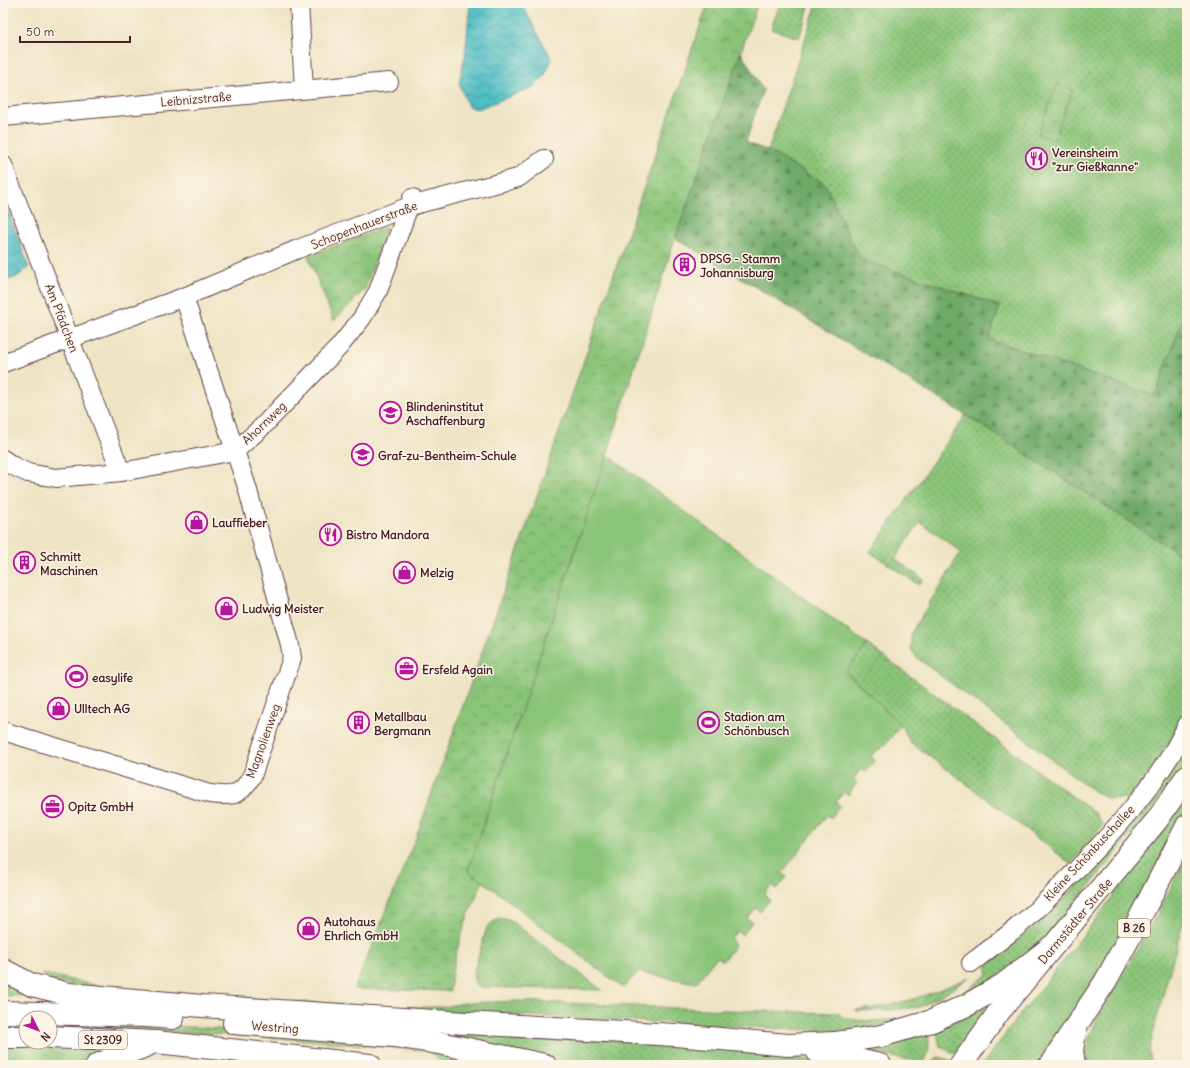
<svg xmlns="http://www.w3.org/2000/svg" width="1190" height="1068" viewBox="0 0 1190 1068" font-family="Delius,sans-serif">
<style>
.grass{fill:url(#grass-dots);stroke:#6a7252}
.forest{fill:url(#forest-firs);stroke:#5c644a}
.park{fill:url(#park-crowns);stroke:#6a7252}
.pitch{fill:#8ac479;stroke:#6a7252}
.water{fill:url(#water-waves);stroke:#4d6e78}
.lines{fill:none;stroke-linecap:round;stroke-linejoin:round}
.street-casing{stroke:#633d42;stroke-width:20}
.primary-casing{stroke:#633d42;stroke-width:24}
.highway-casing{stroke:#633d42;stroke-width:24}
.street{stroke:#fff;stroke-width:18}
.primary{stroke:#fff;stroke-width:22}
.highway{stroke:#fff;stroke-width:22}
.labels{text-anchor:middle;dominant-baseline:central;stroke-width:3;stroke-linejoin:round;paint-order:stroke}
.shield{fill:#fcf5e5;stroke:#7f5f63;stroke-width:1}
.shield-label{font-size:11px;font-weight:bold;fill:#4a1f2b}
.street-label{font-size:12px;fill:#4a1f2b;stroke:#fcf5e5}
.poi-label{font-size:12px;font-weight:bold;fill:#4a1f2b;stroke:#fcf5e5;text-anchor:start}
</style>
<defs>
<pattern id="grass-dots" width="8" height="8" patternUnits="userSpaceOnUse"><rect width="8" height="8" fill="#8ac479"/><path d="M2 2h.1M6 6h.1" fill="none" stroke="#739f63" stroke-width="1.8" stroke-linecap="round"/></pattern>
<pattern id="forest-firs" width="22" height="20" patternUnits="userSpaceOnUse"><rect width="22" height="20" fill="#6faa69"/><path d="M5 1l3.5 6h-7zM16 11l3.5 6h-7z" fill="#5d8a57"/></pattern>
<pattern id="park-crowns" width="20" height="18" patternUnits="userSpaceOnUse"><rect width="20" height="18" fill="#8ac479"/><path d="M2 6a3 3 0 1 1 6 0M12 15a3 3 0 1 1 6 0" fill="none" stroke="#739f63"/></pattern>
<pattern id="water-waves" width="16" height="10" patternUnits="userSpaceOnUse"><rect width="16" height="10" fill="#50bec5"/><path d="M0 5q4-4 8 0t8 0" fill="none" stroke="#449aa0"/></pattern>
</defs>
<rect width="100%" height="100%" fill="#fcf5e5"/>
<filter id="ink" filterUnits="userSpaceOnUse"><feTurbulence type="fractalNoise" baseFrequency=".025" numOctaves="2"/><feDisplacementMap in="SourceGraphic" scale="8" xChannelSelector="R" yChannelSelector="G"/><feConvolveMatrix kernelMatrix="1 2 1 2 8 2 1 2 1" color-interpolation-filters="sRGB"/></filter>
<filter id="wash" filterUnits="userSpaceOnUse"><feTurbulence type="fractalNoise" baseFrequency=".012" numOctaves="4" result="noise"/><feDisplacementMap in="SourceGraphic" scale="16" xChannelSelector="R" yChannelSelector="G"/><feGaussianBlur stdDeviation="0.9" result="paint"/><feColorMatrix in="noise" values="0 0 0 0 0 0 0 0 0 0 0 0 0 0 0 0 0 1.4 0 .05"/><feComposite in="paint" operator="in"/></filter>
<g filter="url(#wash)">
<rect width="100%" height="100%" fill="#eee4c5"/>
<!-- grass -->
<g class="grass">
<path d="M 780,3 L 810,3 L 799,38 L 771,29 Z"/>
<path d="M 817,3 L 1187,3 L 1187,307 L 1155,396 L 989,339 L 1000,306 L 860,259 L 825,184 L 768,151 Z"/>
<path d="M 966,415 L 1187,559 L 1187,710 L 1172,738 L 1140,786 L 1130,797 L 1120,799 L 1107,798 L 1095,792 L 916,657 L 911,649 L 911,633 L 961,552 L 920,522 L 895,559 L 923,579 L 919,585 L 870,552 Z"/>
<path d="M 867,644 L 1095,813 L 1103,825 L 1071,864 L 980,794 L 910,742 L 901,725 L 846,672 Z"/>
<path d="M 1187,740 L 1187,765 L 1056,928 L 1011,968 L 932,1013 L 957,998 L 984,977 L 988,974 L 986,966 L 1001,955 L 1063,900 L 1098,862 L 1114,842 Z"/>
<path d="M 1187,798 L 1187,814 L 1151,889 L 1044,1065 L 988,1065 L 983,1064 L 1015,1021 L 1089,928 Z"/>
<path d="M 1187,855 L 1187,909 L 1157,1017 L 1149,1052 L 1153,1065 L 1085,1065 L 1084,1059 L 1085,1048 L 1096,1021 L 1159,911 Z"/>
<path d="M 501,918 L 511,921 L 602,990 L 478,987 L 475,983 L 473,974 L 487,927 L 491,923 Z"/>
<path d="M 43,974 L 45,974 L 112,989 L 377,1007 L 443,1007 L 464,1003 L 516,1001 L 729,1010 L 839,1013 L 843,1018 C 867,1023 892,1020 916,1017 L 855,1031 L 833,1031 L 128,996 L 41,979 Z"/>
<path d="M 3,976 L 27,988 L 22,996 L 3,996 Z"/>
<path d="M 969,977 L 952,989 L 920,1007 L 889,1010 L 856,1011 L 856,1010 C 898,1006 931,995 969,977 Z"/>
<path d="M 987,1007 L 991,1007 L 959,1055 L 940,1047 L 936,1029 Z"/>
<path d="M 50,1021 L 192,1027 L 324,1036 L 528,1065 L 464,1065 L 440,1062 L 430,1051 C 304,1039 177,1030 50,1028 Z"/>
<path d="M 449,1031 C 579,1038 712,1043 840,1065 L 584,1065 L 447,1039 Z"/>
<path d="M 928,1032 C 930,1042 929,1054 924,1063 L 859,1050 Z"/>
<path d="M 3,1044 L 116,1046 L 78,1065 L 3,1065 Z"/>
<path d="M 939,1057 L 952,1061 L 952,1065 L 933,1064 L 933,1062 L 936,1058 Z"/>
</g>
<!-- forest -->
<path class="forest" d="M 741,52 L 763,90 L 746,142 L 768,151 L 825,184 L 860,259 L 1000,306 L 989,339 L 1155,396 L 1187,307 L 1187,559 L 966,415 L 675,238 Z"/>
<!-- park -->
<g class="park">
<path d="M 708,3 L 758,3 L 675,238 L 607,455 L 468,871 L 483,881 C 467,916 453,952 450,991 L 354,989 L 417,835 L 521,542 Z"/>
<path d="M 1057,84 L 1073,90 L 1054,140 L 1038,135 Z"/>
<path d="M 387,227 L 365,289 L 334,321 L 308,256 Z"/>
</g>
<!-- pitch -->
<path class="pitch" d="M 607,455 L 867,644 L 846,672 L 901,725 L 881,749 L 875,751 L 871,757 L 875,760 L 866,772 L 861,769 L 853,780 L 857,783 L 848,795 L 844,792 L 836,802 L 840,806 L 831,818 L 827,815 L 782,873 L 787,877 L 777,889 L 772,885 L 764,895 L 770,900 L 760,912 L 755,908 L 747,918 L 752,922 L 743,935 L 737,931 L 731,939 L 735,946 L 723,961 L 717,957 L 696,983 L 638,972 L 623,988 L 496,891 L 468,871 Z"/>
<!-- water -->
<g class="water">
<path d="M 470,3 L 521,3 L 552,59 L 544,77 L 534,87 L 478,109 L 468,107 L 459,83 L 465,55 Z"/>
<path d="M 3,197 L 29,267 L 17,277 L 3,282 Z"/>
</g>
</g>
<g filter="url(#ink)">
<g class="lines">
<defs>
<g id="street">
<path d="M 299,3 L 304,89"/>
<path d="M 3,117 L 389,82"/>
<path d="M 3,165 L 121,472"/>
<path d="M 3,363 L 184,297 L 298,249 L 410,206 L 518,178 L 544,159"/>
<path d="M 3,459 L 13,466 L 28,473 L 56,478 L 121,472 L 235,451 L 262,427 L 339,347 L 362,318 L 378,291 L 412,198"/>
<path d="M 3,731 L 210,794 C 233,797 240,796 252,776 L 292,658 L 290,645 L 247,487 L 184,297"/>
<path d="M 971,963 C 991,948 1011,933 1030,916 C 1054,894 1076,870 1098,847 C 1132,810 1166,770 1187,725"/>
</g>
<g id="primary">
<path d="M 961,1065 L 998,1013 L 1157,820 L 1187,776"/>
<path d="M 1050,1065 L 1105,982 L 1133,931 L 1187,826"/>
</g>
<g id="highway">
<path d="M 3,970 L 32,985 L 69,994 L 202,1006 L 449,1022 L 675,1035 L 788,1045 L 835,1043 L 881,1036 L 932,1021 L 969,1004 L 1004,984 L 1055,944"/>
<path d="M 3,1012 L 146,1016 L 173,1018"/>
<path d="M 234,1023 L 394,1036 L 444,1044 L 545,1065"/>
<path d="M 3,1037 L 26,1037"/>
<path d="M 50,1037 L 156,1042 L 370,1065"/>
<path d="M 817,1051 L 880,1065"/>
<path d="M 97,1065 L 148,1045"/>
<path d="M 1074,1065 L 1072,1050 L 1076,1027"/>
</g>
</defs>
<!-- street casing -->
<use href="#street" class="street-casing"/>
<!-- primary casing -->
<use href="#primary" class="primary-casing"/>
<!-- highway casing -->
<use href="#highway" class="highway-casing"/>
<!-- street -->
<use href="#street" class="street"/>
<!-- primary -->
<use href="#primary" class="primary"/>
<!-- highway -->
<use href="#highway" class="highway"/>
</g>
</g>
<!-- icons -->
<defs>
<symbol id="restaurant-ring" viewBox="-11 -11 22 22"><circle r="9.5" fill="#fcf5e5" stroke="#b5179e" stroke-width="1.5"/><path d="M-5-6h1v4h1v-4h1v4h1v-4h1v5L-1.5 .5V6h-2V.5L-5-1ZM5-6V6H3V1.5H1.5Q1.5-4 5-6Z" fill="#b5179e"/></symbol>
<symbol id="building-ring" viewBox="-11 -11 22 22"><circle r="9.5" fill="#fcf5e5" stroke="#b5179e" stroke-width="1.5"/><path d="M-4-6H4V6H1V3H-1V6H-4ZM-2.5-4.3h1.7v1.8h-1.7ZM.8-4.3h1.7v1.8H.8ZM-2.5-1h1.7V.8h-1.7ZM.8-1h1.7V.8H.8Z" fill="#b5179e"/></symbol>
<symbol id="school-ring" viewBox="-11 -11 22 22"><circle r="9.5" fill="#fcf5e5" stroke="#b5179e" stroke-width="1.5"/><path d="M0-5L7-2L0 1L-7-2ZM-4 1L0 2.5L4 1V4Q0 6-4 4Z" fill="#b5179e"/></symbol>
<symbol id="shop-ring" viewBox="-11 -11 22 22"><circle r="9.5" fill="#fcf5e5" stroke="#b5179e" stroke-width="1.5"/><path d="M-5-2.5h2.3a2.7 3.5 0 0 1 5.4 0H5L5.5 6h-11ZM-1.5-2.5h3a1.5 2.3 0 0 0-3 0Z" fill="#b5179e"/></symbol>
<symbol id="office-ring" viewBox="-11 -11 22 22"><circle r="9.5" fill="#fcf5e5" stroke="#b5179e" stroke-width="1.5"/><path d="M-6-3h4V-5.5h4V-3h4V5H-6ZM-1-4.5V-3h2v-1.5ZM-6 0V1H6V0Z" fill="#b5179e"/></symbol>
<symbol id="stadium-ring" viewBox="-11 -11 22 22"><circle r="9.5" fill="#fcf5e5" stroke="#b5179e" stroke-width="1.5"/><path d="M0-5a6.5 5 0 1 0 0 10a6.5 5 0 1 0 0-10ZM-3.5-1.8h7v3.6h-7Z" fill="#b5179e"/></symbol>
</defs>
<g fill-rule="evenodd">
<use href="#restaurant-ring" x="1024" y="146" width="25" height="25"/>
<use href="#building-ring" x="672" y="252" width="25" height="25"/>
<use href="#school-ring" x="378" y="400" width="25" height="25"/>
<use href="#school-ring" x="350" y="442" width="25" height="25"/>
<use href="#shop-ring" x="184" y="510" width="25" height="25"/>
<use href="#restaurant-ring" x="318" y="522" width="25" height="25"/>
<use href="#building-ring" x="12" y="550" width="25" height="25"/>
<use href="#shop-ring" x="392" y="560" width="25" height="25"/>
<use href="#shop-ring" x="214" y="596" width="25" height="25"/>
<use href="#office-ring" x="394" y="656" width="25" height="25"/>
<use href="#stadium-ring" x="64" y="664" width="25" height="25"/>
<use href="#shop-ring" x="46" y="696" width="25" height="25"/>
<use href="#building-ring" x="346" y="710" width="25" height="25"/>
<use href="#stadium-ring" x="696" y="710" width="25" height="25"/>
<use href="#office-ring" x="40" y="794" width="25" height="25"/>
<use href="#shop-ring" x="296" y="916" width="25" height="25"/>
</g>
<g class="labels">
<!-- shield labels -->
<g class="shield">
<rect x="1118" y="919" width="32" height="18" rx="3"/>
<rect x="79" y="1031" width="48" height="18" rx="3"/>
</g>
<g class="shield-label">
<text x="1134" y="928">B 26</text>
<text x="103" y="1040">St 2309</text>
</g>
<!-- street labels -->
<g class="street-label">
<text transform="translate(196 99) rotate(-5)">Leibnizstraße</text>
<text transform="translate(364 225) rotate(-21)">Schopenhauerstraße</text>
<text transform="translate(62 318) rotate(69)">Am Pfädchen</text>
<text transform="translate(264 423) rotate(-44)">Ahornweg</text>
<text transform="translate(263 741) rotate(-70)">Magnolienweg</text>
<text transform="translate(1089 853) rotate(-47)">Kleine Schönbuschallee</text>
<text transform="translate(1075 921) rotate(-50)">Darmstädter Straße</text>
<text transform="translate(275 1027) rotate(4)">Westring</text>
</g>
<!-- poi labels -->
<g class="poi-label">
<text x="1052" y="152">Vereinsheim<tspan x="1052" dy="14">"zur Gießkanne"</tspan></text>
<text x="700" y="258">DPSG - Stamm<tspan x="700" dy="14">Johannisburg</tspan></text>
<text x="406" y="406">Blindeninstitut<tspan x="406" dy="14">Aschaffenburg</tspan></text>
<text x="378" y="455">Graf-zu-Bentheim-Schule</text>
<text x="212" y="522">Lauffieber</text>
<text x="346" y="534">Bistro Mandora</text>
<text x="40" y="556">Schmitt<tspan x="40" dy="14">Maschinen</tspan></text>
<text x="420" y="572">Melzig</text>
<text x="242" y="608">Ludwig Meister</text>
<text x="422" y="669">Ersfeld Again</text>
<text x="92" y="677">easylife</text>
<text x="74" y="708">Ulltech AG</text>
<text x="374" y="716">Metallbau<tspan x="374" dy="14">Bergmann</tspan></text>
<text x="724" y="716">Stadion am<tspan x="724" dy="14">Schönbusch</tspan></text>
<text x="68" y="806">Opitz GmbH</text>
<text x="324" y="921">Autohaus<tspan x="324" dy="14">Ehrlich GmbH</tspan></text>
</g>
</g>
<!-- margin -->
<rect width="1190" height="1068" fill="none" stroke="#fcf5e5" stroke-width="16"/>
<!-- north arrow -->
<g transform="translate(38 1030) rotate(132)"><circle r="19" fill="#fcf5e5" stroke="#b59f9b"/>
<path d="M0-3L7 15L0 10L-7 15Z" fill="#b5179e"/>
<text y="-6" font-size="11" font-weight="bold" text-anchor="middle" fill="#4a1f2b">N</text>
</g>
<!-- scale -->
<path d="M20 36v6h110v-6" fill="none" stroke="#4a1f2b" stroke-width="2"/>
<text x="26" y="36" font-size="12" fill="#4a1f2b" stroke="#fcf5e5" stroke-width="3" paint-order="stroke">50 m</text>
</svg>
